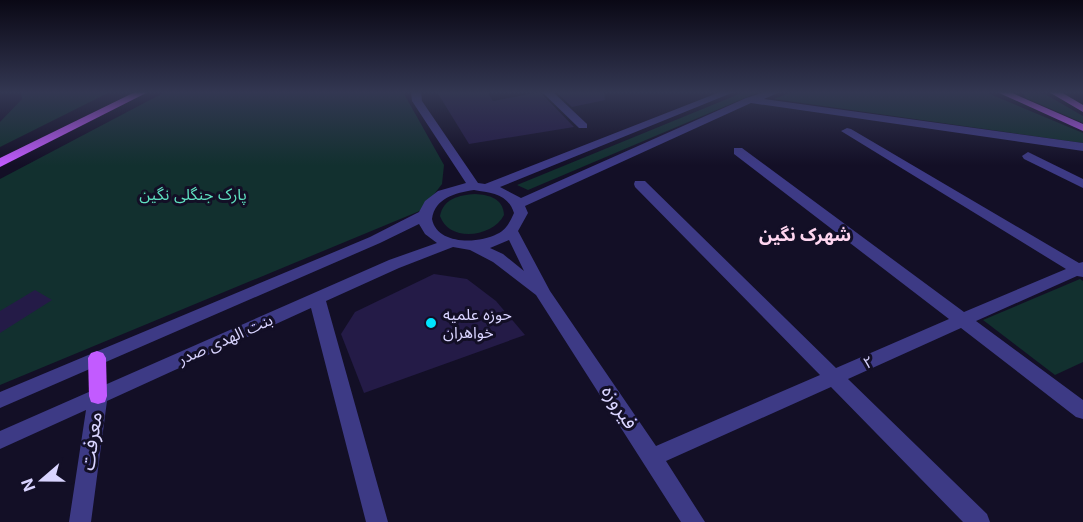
<svg xmlns="http://www.w3.org/2000/svg" width="1083" height="522" viewBox="0 0 1083 522" font-family="Inter,'Noto Sans Arabic',sans-serif">
<style>
.green{fill:#12302f}
.building{fill:#241b47}
.lines{fill:none;stroke-linecap:round;stroke-linejoin:round}
.minor{fill:#3d3a85;fill-rule:evenodd}
.major{fill:#c25bff;fill-rule:evenodd}
.poi-dot{fill:#00e5ff;stroke:#130f26;stroke-width:2}
.labels{text-anchor:middle;dominant-baseline:central;stroke-width:6;stroke-linejoin:round;paint-order:stroke}
.park-label{font-size:16px;fill:#5fe0c0;stroke:#130f26}
.poi-label{font-size:16px;fill:#d9d4ff;stroke:#130f26;text-anchor:start}
.street-label{font-size:16px;fill:#d9d4ff;stroke:#130f26}
.neighbourhood-label{font-size:18px;font-weight:bold;fill:#ffd6f0;stroke:#130f26}
.near-street-label{font-size:20px;fill:#d9d4ff;stroke:#130f26}
</style>
<rect width="100%" height="100%" fill="#130f26"/>
<!-- green -->
<g class="green">
<path d="M 21,92 L 110,92 L 0,147 L 0,122 L 22,99 Z"/>
<path d="M 165,92 L 403,92 L 444,165 L 442,184 L 422,210 L 0,385 L 0,179 Z"/>
<path d="M 744,92 L 759,92 L 528,190 L 517,185 Z"/>
<path d="M 792,92 L 985,92 L 1083,133 L 1083,143 L 774,99 Z"/>
<path d="M 1022,92 L 1045,94 L 1083,116 L 1083,123 L 1026,98 Z"/>
<path d="M 475,194 C 489,195 503,198 504,215 C 493,237 449,243 440,216 C 443,199 459,195 475,194 Z"/>
<path d="M 1080,279 L 1083,281 L 1083,362 L 1055,375 L 983,320 Z"/>
</g>
<!-- building -->
<g class="building">
<path d="M 437,92 L 487,92 L 493,101 L 540,92 L 574,127 L 469,144 Z"/>
<path d="M 556,92 L 604,92 L 605,100 L 572,107 Z"/>
<path d="M 434,274 L 467,279 L 496,301 L 525,335 L 364,393 L 341,334 L 355,312 Z"/>
<path d="M 35,290 L 52,300 L 0,333 L 0,311 Z"/>
</g>
<g class="lines">
<!-- minor -->
<g class="minor">
<path d="M 411,92 L 421,92 L 422,101 L 478,183 L 485,184 L 720,92 L 734,92 L 500,187 L 521,198 L 746,98 L 765,92 L 780,92 L 764,99 L 1083,143 L 1083,151 L 751,103 L 525,206 L 528,213 L 518,231 L 550,291 L 656,446 L 820,375 L 635,187 L 634,184 L 635,181 L 645,181 L 836,368 L 949,319 L 734,154 L 734,148 L 742,148 L 964,312 L 1066,269 L 841,131 L 847,128 L 851,129 L 1079,263 L 1083,262 L 1083,277 L 1077,276 L 976,321 L 1083,400 L 1083,419 L 1076,417 L 961,328 L 848,379 L 987,514 L 990,522 L 963,522 L 831,387 L 666,461 L 705,522 L 681,522 L 536,295 L 493,262 L 470,250 L 453,247 L 399,268 L 326,301 L 388,522 L 366,522 L 311,308 L 107,401 L 91,522 L 69,522 L 86,410 L 0,449 L 0,431 L 389,260 L 437,243 L 425,234 L 419,224 L 380,243 L 0,408 L 0,392 L 370,237 L 419,212 L 425,201 L 438,191 L 466,183 L 412,101 ZM 474,190 C 492,193 508,194 514,213 C 510,222 506,230 497,234 C 478,244 437,245 432,219 C 435,198 455,193 474,190 ZM 509,240 L 524,271 L 503,254 L 490,248 Z"/>
<path d="M 542,92 L 553,92 L 587,124 L 587,128 L 579,128 Z"/>
<path d="M 1028,152 L 1083,179 L 1083,188 L 1024,159 L 1022,156 Z"/>
</g>
<!-- major -->
<g class="major">
<path d="M 135,92 L 148,92 L 0,167 L 0,158 Z"/>
<path d="M 997,92 L 1010,92 L 1083,124 L 1083,131 Z"/>
<path d="M 1049,92 L 1061,92 L 1083,105 L 1083,112 Z"/>
<path d="M 97,351 L 103,353 L 106,358 L 107,396 L 105,402 L 98,404 L 91,402 L 89,396 L 88,358 L 91,353 Z"/>
</g>
</g>
<!-- sky -->
<linearGradient id="sky" x2="0" y2="1"><stop stop-color="#0a0815"/><stop offset="0.56" stop-color="#333752"/><stop offset="1" stop-color="#333752" stop-opacity="0"/></linearGradient>
<rect width="1083" height="165" fill="url(#sky)"/>
<!-- markers -->
<circle class="poi-dot" cx="431" cy="323" r="6"/>
<g class="labels">
<!-- park labels -->
<g class="park-label">
<text x="193" y="194">پارک جنگلی نگین</text>
</g>
<!-- poi labels -->
<g class="poi-label">
<text x="443" y="314">حوزه علمیه<tspan x="443" dy="18">خواهران</tspan></text>
</g>
<!-- street labels -->
<g class="street-label">
<text transform="translate(225 339) rotate(-24)">بنت الهدی صدر</text>
<text transform="translate(868 362) rotate(-24)">۲</text>
</g>
<!-- neighbourhood labels -->
<g class="neighbourhood-label">
<text x="805" y="234">شهرک نگین</text>
</g>
<!-- near-street labels -->
<g class="near-street-label">
<text transform="translate(620 407) rotate(56)">فیروزه</text>
<text transform="translate(91 441) rotate(-82)">معرفت</text>
</g>
</g>
<!-- north arrow -->
<g transform="translate(42 480) rotate(250)" stroke="#130f26" stroke-width="4.5" paint-order="stroke">
<path d="M0-4.5L10 22L0 15L-10 22Z" fill="#d9d4ff"/>
<text y="-9" font-size="16" font-weight="bold" text-anchor="middle" fill="#d9d4ff">N</text>
</g>
</svg>
